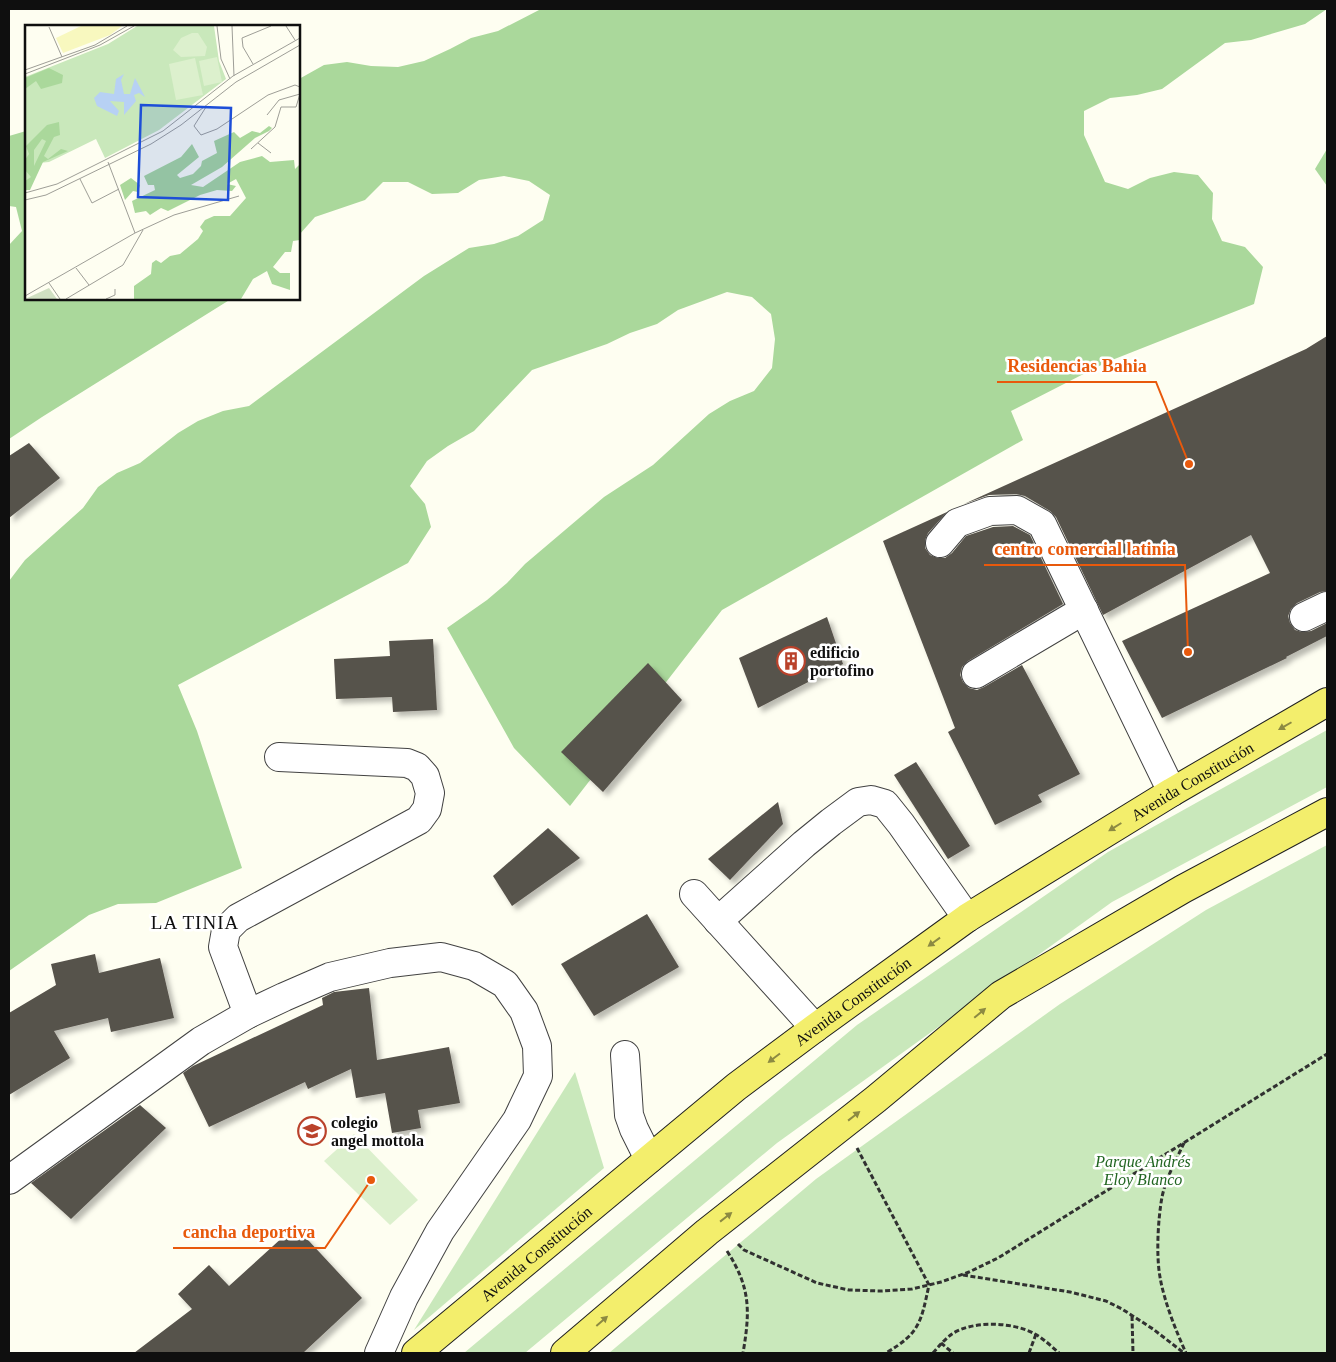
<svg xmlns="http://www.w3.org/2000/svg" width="1336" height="1362" viewBox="0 0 1336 1362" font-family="'Times New Roman',serif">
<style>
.green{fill:#c9e8bb}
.forest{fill:#aad89b}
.pitch{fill:#dcf0cd}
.building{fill:#57524b;filter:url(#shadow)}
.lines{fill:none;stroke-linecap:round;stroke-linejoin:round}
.minor-casing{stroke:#424242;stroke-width:30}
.major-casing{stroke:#202020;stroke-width:30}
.path{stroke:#313131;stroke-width:3;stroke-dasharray:5 2.5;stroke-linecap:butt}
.minor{stroke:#fff;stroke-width:28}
.major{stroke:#f3ee6c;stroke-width:28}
.oneway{fill:#8c8a42}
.labels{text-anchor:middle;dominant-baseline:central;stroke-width:5;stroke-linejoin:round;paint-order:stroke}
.poi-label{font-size:16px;font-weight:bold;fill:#0f0f0f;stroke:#fff;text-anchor:start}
.street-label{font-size:16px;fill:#0f0f0f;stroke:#fff}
.park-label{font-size:16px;font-style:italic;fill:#216521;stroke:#fff}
.quarter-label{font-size:19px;letter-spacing:1px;fill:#0f0f0f;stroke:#fff}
.inset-road{fill:none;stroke:#9e9e97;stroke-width:1}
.view{fill:#1d4ed8;fill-opacity:0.15;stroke:#1d4ed8;stroke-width:2.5}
.inset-edge{fill:none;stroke:#0f0f0f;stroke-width:2.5}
.leader{fill:none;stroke:#e8590c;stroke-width:2}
.callout-dot{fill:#e8590c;stroke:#fff;stroke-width:2}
.callout-label{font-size:18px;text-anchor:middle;font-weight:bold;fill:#e8590c;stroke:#fff;stroke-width:5;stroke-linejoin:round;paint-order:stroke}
</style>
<defs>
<filter id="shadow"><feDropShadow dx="4.5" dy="4.5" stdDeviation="2.5" flood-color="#0004"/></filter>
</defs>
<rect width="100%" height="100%" fill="#fefef1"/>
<!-- green -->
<g class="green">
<path d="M 1327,730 L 1327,787 L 1112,902 L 777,1143 L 525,1353 L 464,1353 L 857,1025 L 1108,852 Z"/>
<path d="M 1327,845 L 1327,1353 L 609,1353 L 816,1179 L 1060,1004 L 1206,910 Z"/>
<path d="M 575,1072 L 604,1168 L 414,1330 Z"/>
</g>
<!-- forest -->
<g class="forest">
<path d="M 541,9 L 1327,9 L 1305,24 L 1251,40 L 1225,43 L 1162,89 L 1137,95 L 1110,98 L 1084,111 L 1084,135 L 1105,182 L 1128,189 L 1150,178 L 1174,172 L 1198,175 L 1213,193 L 1212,219 L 1222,241 L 1245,247 L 1263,267 L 1254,304 L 1107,362 L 1011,411 L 1023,440 L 722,610 L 570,806 L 514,748 L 447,628 L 487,600 L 507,583 L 525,564 L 604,497 L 653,465 L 709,414 L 730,401 L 754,391 L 772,368 L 775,339 L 771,314 L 752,297 L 727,292 L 678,310 L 657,324 L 630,333 L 607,344 L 532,370 L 474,431 L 448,446 L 427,461 L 410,486 L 425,504 L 431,527 L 408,563 L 178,685 L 197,731 L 242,868 L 156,903 L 118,904 L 89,915 L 9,971 L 9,581 L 25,560 L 83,508 L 98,487 L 117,473 L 140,463 L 178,433 L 198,421 L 223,411 L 249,406 L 424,276 L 469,248 L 494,244 L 518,236 L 543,220 L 550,195 L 529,181 L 504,176 L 479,180 L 458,193 L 432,194 L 408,182 L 383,182 L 365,200 L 315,217 L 299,235 L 299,79 L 324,65 L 347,62 L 371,66 L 398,67 L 424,61 L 450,49 L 471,38 L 498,31 Z"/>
<path d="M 26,131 L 26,299 L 231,299 L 42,417 L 9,439 L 9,245 L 22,231 L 16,207 L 9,206 L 9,136 Z"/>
<path d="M 1327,149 L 1327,186 L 1315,169 Z"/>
</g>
<!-- pitch -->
<path class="pitch" d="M 354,1134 L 418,1200 L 390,1225 L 324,1161 Z"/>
<!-- building -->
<g class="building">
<path d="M 1327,336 L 1327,591 L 1320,592 L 1297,603 L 1291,609 L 1288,616 L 1290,623 L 1295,630 L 1302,632 L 1311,631 L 1327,623 L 1327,636 L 1286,657 L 1287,658 L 1162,718 L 1122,641 L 1270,573 L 1251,535 L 1103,615 L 1056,517 L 1050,511 L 1025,496 L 1016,494 L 989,495 L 964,504 L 1306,349 Z"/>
<path d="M 29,443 L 60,478 L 9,518 L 9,456 Z"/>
<path d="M 947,512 L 928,533 L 925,540 L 925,548 L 930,555 L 938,558 L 945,558 L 952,553 L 966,536 L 993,527 L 1013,526 L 1030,535 L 1063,604 L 968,661 L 962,667 L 960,675 L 963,682 L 969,688 L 977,690 L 984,687 L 1022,665 L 1080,774 L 1038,795 L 1042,802 L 995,825 L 948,732 L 955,728 L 883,541 Z"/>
<path d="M 827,617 L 843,664 L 758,708 L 739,658 Z"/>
<path d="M 433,639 L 437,710 L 393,712 L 392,697 L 336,699 L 334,659 L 390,656 L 389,641 Z"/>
<path d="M 648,663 L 682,700 L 603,792 L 561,752 Z"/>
<path d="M 916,762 L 970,846 L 948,859 L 894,775 Z"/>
<path d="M 778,802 L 783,824 L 730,880 L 708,859 Z"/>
<path d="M 548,828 L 580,858 L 512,906 L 493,876 Z"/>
<path d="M 647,914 L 679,967 L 594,1016 L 561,964 Z"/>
<path d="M 95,954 L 99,973 L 160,958 L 174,1018 L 111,1032 L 108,1018 L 54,1031 L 70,1058 L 9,1095 L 9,1013 L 56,985 L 51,964 Z"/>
<path d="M 369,988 L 377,1060 L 449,1047 L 460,1103 L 418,1110 L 421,1128 L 392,1133 L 385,1093 L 356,1098 L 351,1069 L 308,1089 L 305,1082 L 209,1127 L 183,1073 L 193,1066 L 323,1005 L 322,998 L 334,992 Z"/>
<path d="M 140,1105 L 166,1128 L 71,1219 L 31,1183 Z"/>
<path d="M 295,1226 L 362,1298 L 303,1353 L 134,1353 L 192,1309 L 178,1294 L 209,1265 L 229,1286 Z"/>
</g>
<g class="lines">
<defs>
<g id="minor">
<path d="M 940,543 L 957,523 L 990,511 L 1017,510 L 1042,524 L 1172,792"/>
<path d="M 1304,617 L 1327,606"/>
<path d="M 976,674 L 1084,610"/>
<path d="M 694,894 L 815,1028"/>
<path d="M 718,921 L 804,844 L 831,822 L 858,802 L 871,800 L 885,804 L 901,824 L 967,918"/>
<path d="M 248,1014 L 223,947 L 226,930 L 238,918 L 419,820 L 427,809 L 430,793 L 425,776 L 417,767 L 407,763 L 279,757"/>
<path d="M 625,1055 L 629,1115 L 634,1129 L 649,1159"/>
<path d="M 9,1180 L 201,1041 L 248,1014 L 284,997 L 330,977 L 390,963 L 441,957 L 474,966 L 505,984 L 524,1011 L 537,1046 L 538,1076 L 517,1120 L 440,1231 L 404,1297 L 379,1353"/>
</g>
<g id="major">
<path id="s1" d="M 416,1353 L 736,1087 L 815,1028 L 967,918 L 1172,792 L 1327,702"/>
<path d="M 565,1353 L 707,1232 L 876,1099 L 1001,995 L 1183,889 L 1327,812"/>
</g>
</defs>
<!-- minor casing -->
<use href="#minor" class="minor-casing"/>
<!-- major casing -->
<use href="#major" class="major-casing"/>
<!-- path -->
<g class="path">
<path d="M 1184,1143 C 1176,1160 1166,1178 1162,1197 C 1158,1219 1156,1255 1160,1277 C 1164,1301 1176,1331 1186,1353"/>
<path d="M 857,1148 L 929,1285 C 921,1322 920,1333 886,1353"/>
<path d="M 738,1244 L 744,1250 L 817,1283 L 849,1290 L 881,1291 L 912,1289 L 941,1282 L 969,1272 L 998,1258 L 1327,1054"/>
<path d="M 727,1251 C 751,1288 750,1312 743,1353"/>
<path d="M 963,1275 L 1070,1292 L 1106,1301 L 1122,1309 L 1153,1329 L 1184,1353"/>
<path d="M 1132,1316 L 1133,1353"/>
<path d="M 941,1343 L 953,1353"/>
<path d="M 933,1353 C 939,1346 945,1339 952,1334 C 973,1320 1014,1322 1035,1334 C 1044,1339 1052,1347 1059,1353"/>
<path d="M 1029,1353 L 1036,1334"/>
</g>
<!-- minor -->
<use href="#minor" class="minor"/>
<!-- major -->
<use href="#major" class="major"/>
</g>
<!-- one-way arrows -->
<defs><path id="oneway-solid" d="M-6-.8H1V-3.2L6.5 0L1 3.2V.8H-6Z" transform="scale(1.25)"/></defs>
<g class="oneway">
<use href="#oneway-solid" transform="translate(1285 726) rotate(150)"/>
<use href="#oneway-solid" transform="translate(1115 827) rotate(148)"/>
<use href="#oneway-solid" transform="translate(934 942) rotate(144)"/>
<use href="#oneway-solid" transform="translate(980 1013) rotate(-40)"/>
<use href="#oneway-solid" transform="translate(774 1058) rotate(143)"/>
<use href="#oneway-solid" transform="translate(854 1116) rotate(-38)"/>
<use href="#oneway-solid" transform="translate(726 1217) rotate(-38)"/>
<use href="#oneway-solid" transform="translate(602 1321) rotate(-41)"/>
</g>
<!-- icons -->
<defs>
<symbol id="building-ring" viewBox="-11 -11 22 22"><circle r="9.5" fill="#fff" stroke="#ba422b" stroke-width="1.5"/><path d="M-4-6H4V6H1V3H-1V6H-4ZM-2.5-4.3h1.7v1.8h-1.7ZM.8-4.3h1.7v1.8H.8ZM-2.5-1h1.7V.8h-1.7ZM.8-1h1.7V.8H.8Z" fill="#ba422b"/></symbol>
<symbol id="school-ring" viewBox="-11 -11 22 22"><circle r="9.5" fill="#fff" stroke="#ba422b" stroke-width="1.5"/><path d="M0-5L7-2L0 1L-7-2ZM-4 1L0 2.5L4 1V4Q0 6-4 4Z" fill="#ba422b"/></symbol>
</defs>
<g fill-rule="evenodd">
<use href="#building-ring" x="775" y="645" width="32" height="32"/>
<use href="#school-ring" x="296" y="1115" width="32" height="32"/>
</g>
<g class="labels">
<!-- poi labels -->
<g class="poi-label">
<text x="810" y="652">edificio<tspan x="810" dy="18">portofino</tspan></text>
<text x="331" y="1122">colegio<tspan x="331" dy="18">angel mottola</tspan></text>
</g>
<!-- street labels -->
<g class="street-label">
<text stroke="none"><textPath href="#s1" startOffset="966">Avenida Constitución</textPath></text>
<text stroke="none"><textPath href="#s1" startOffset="561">Avenida Constitución</textPath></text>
<text stroke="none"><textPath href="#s1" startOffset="156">Avenida Constitución</textPath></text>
</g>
<!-- park labels -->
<g class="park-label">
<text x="1143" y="1161">Parque Andrés<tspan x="1143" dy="18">Eloy Blanco</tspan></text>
</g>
<!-- quarter labels -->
<g class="quarter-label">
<text x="195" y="922">LA TINIA</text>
</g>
</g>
<!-- overview -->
<g transform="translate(25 25)">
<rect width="275" height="275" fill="#fefef1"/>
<path d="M 112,1 L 189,1 L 194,36 L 201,54 L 134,105 L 80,133 L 71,114 L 24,137 L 14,138 L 4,165 L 0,165 L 0,52 L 83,19 Z" fill="#c9e8bb"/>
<path d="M 24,43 L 38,50 L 37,58 L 16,64 L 11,56 L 0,64 L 0,53 ZM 34,97 L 35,110 L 29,112 L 19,131 L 23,134 L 36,124 L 43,126 L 18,137 L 5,165 L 0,165 L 0,156 L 6,152 L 0,145 L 0,135 L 4,129 L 1,121 L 22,100 ZM 17,114 L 21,116 L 9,141 L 9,125 ZM 244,101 L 247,103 L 244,106 L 230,113 L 197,142 L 166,160 L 178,162 L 215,137 L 237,131 L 245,137 L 269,135 L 270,144 L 275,139 L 275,215 L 268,216 L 266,227 L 260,227 L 248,242 L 255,248 L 265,248 L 265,265 L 247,259 L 242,246 L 228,254 L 216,274 L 109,274 L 109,261 L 126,249 L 127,238 L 131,235 L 136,238 L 145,231 L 155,229 L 173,214 L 178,206 L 175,202 L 180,195 L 189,191 L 205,191 L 221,173 L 211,154 L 202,159 L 211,161 L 207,166 L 192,165 L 175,170 L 143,186 L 136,183 L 125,190 L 121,186 L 110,188 L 107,176 L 130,165 L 129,160 L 123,160 L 119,151 L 156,132 L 167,119 L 174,132 L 152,150 L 155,153 L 168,149 L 176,141 L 177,136 L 192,128 L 189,116 L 209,107 L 215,113 L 227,106 L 235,108 ZM 106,153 L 115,160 L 113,167 L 108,166 L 100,175 L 95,160 Z" fill="#aad89b" fill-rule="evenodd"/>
<path d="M 56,1 L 97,1 L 85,10 L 38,28 L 31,13 Z" fill="#f8f8bf"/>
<path d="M 24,263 L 32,274 L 0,274 Z" fill="#d0e0c2"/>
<path d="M 167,8 L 173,8 L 182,22 L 180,31 L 156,32 L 148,25 L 156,13 ZM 192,32 L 197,57 L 179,61 L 174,36 ZM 170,33 L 178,70 L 151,75 L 144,39 Z" fill="#dcf0cd"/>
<path d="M 99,49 L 96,55 L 99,69 L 105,69 L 110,53 L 120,72 L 114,68 L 109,70 L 111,76 L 99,90 L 99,77 L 85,76 L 94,86 L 92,91 L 72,81 L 69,73 L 75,67 L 89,69 L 91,54 Z" fill="#b7d1f4"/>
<path class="inset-road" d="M 192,1 L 196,34 L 205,54M 207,1 L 209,51M 261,1 L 270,15M 24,2 L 37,32M 228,39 L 218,22 L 217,13 L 246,1M 0,45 L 70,20 L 102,1M 0,49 L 75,20 L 109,1M 181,82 L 169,101 L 176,110 L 192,104 L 243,70 L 270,60 L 275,62M 242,90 L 254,75 L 275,69M 233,118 L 246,128M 226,124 L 250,102 L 256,82 L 271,82 L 275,69M 55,154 L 67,178 L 94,164M 0,168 L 32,159 L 138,106 L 208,51 L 275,13M 0,175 L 21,170 L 126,119 L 156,100 L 211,57 L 275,20M 110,208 L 149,190 L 214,171M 51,243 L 64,260M 24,258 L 35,274M 0,271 L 110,208 L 83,137M 41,274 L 98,240 L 118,205M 81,274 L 90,270 L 90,264"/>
<path class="view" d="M 116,80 L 206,83 L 203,175 L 113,172 Z"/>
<rect width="275" height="275" class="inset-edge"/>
</g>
<!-- callouts -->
<path class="leader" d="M1189 464L1156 382H997M1188 652L1185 565H984M371 1180L325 1248H173"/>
<g class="callout-dot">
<circle cx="1189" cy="464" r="5"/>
<circle cx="1188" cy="652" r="5"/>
<circle cx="371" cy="1180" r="5"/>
</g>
<g class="callout-label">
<text x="1077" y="372">Residencias Bahia</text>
<text x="1085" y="555">centro comercial latinia</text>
<text x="249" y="1238">cancha deportiva</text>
</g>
<!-- border -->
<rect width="1336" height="1362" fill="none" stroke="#0f0f0f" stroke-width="20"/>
</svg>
